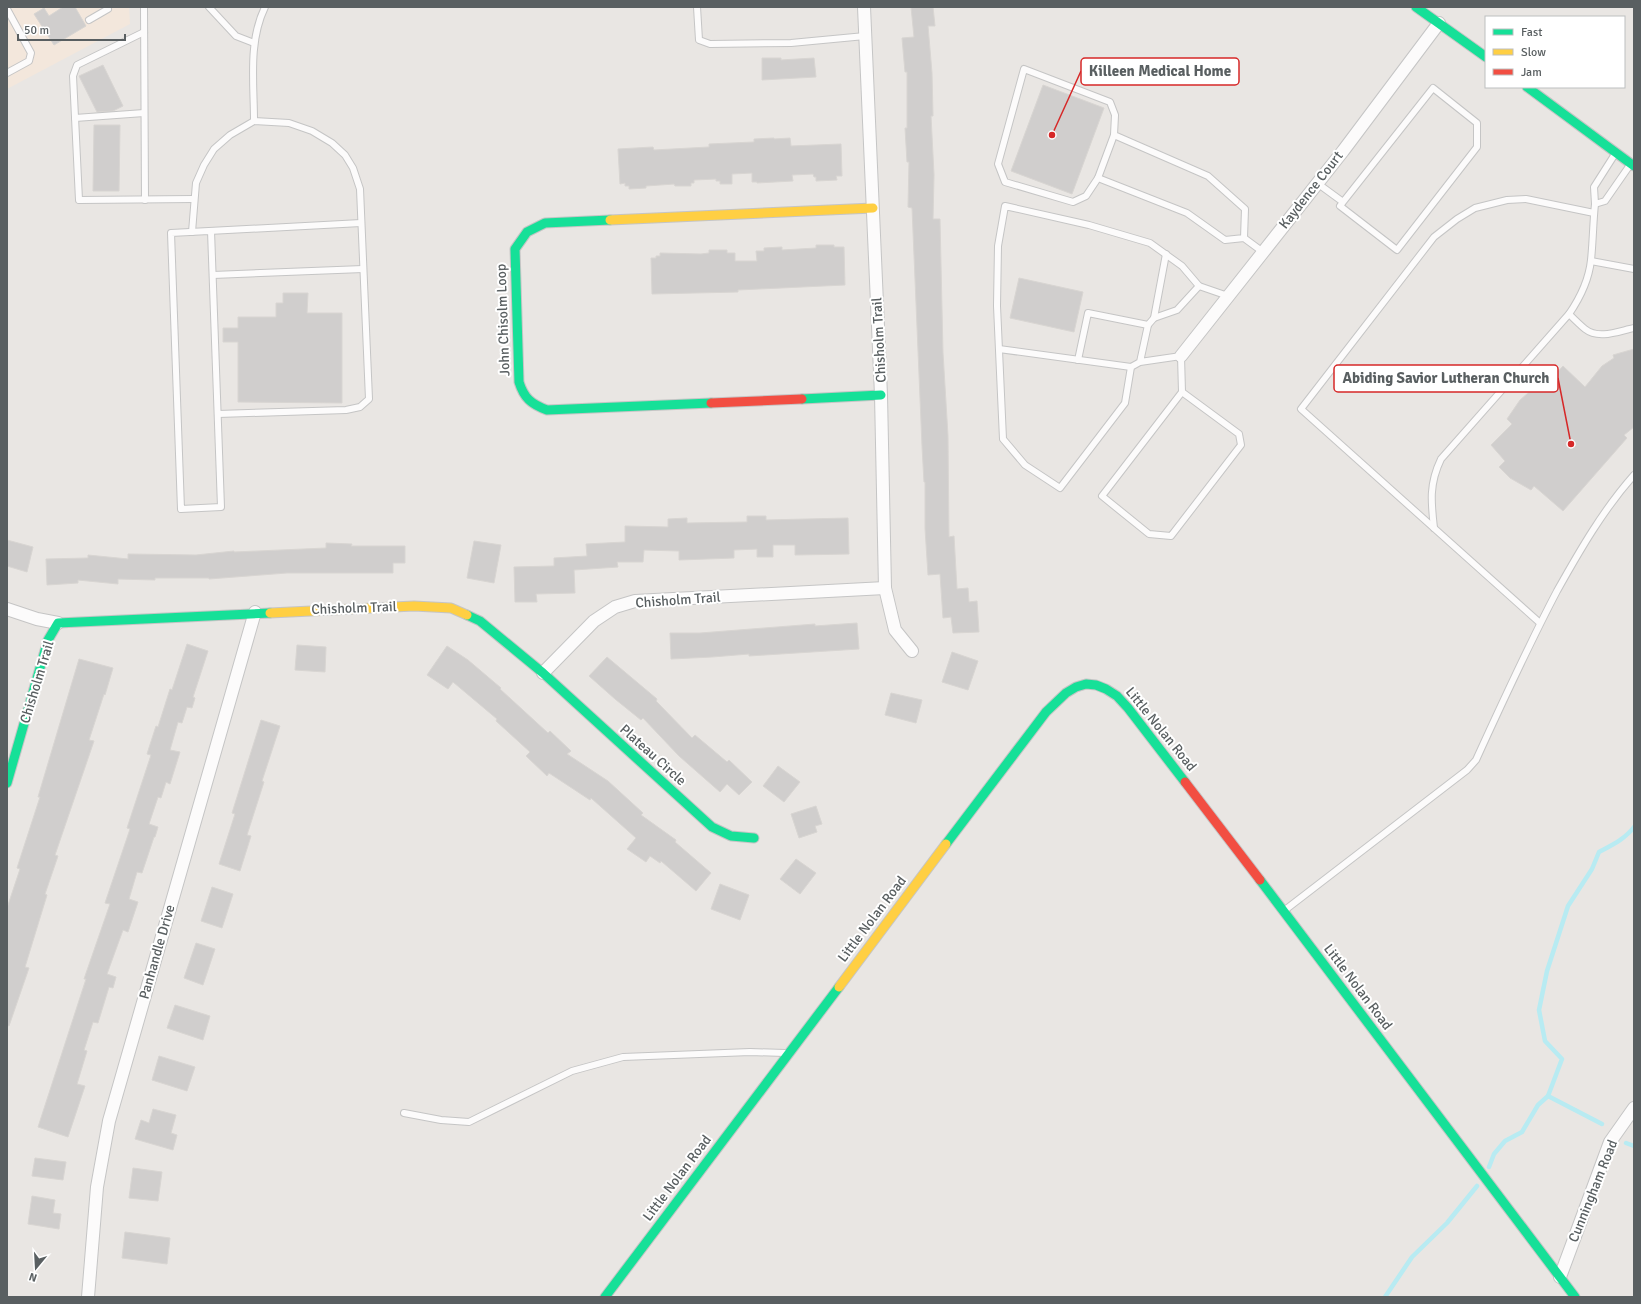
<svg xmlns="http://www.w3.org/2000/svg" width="1641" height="1304" viewBox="0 0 1641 1304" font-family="Signika,sans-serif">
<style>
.commercial{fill:#f3e7dc}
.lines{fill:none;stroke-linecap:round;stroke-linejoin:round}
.stream{stroke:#b8ebf2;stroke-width:4.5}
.building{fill:#d0cecd;stroke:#d8d5d2}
.lane-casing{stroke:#c5c5c5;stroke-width:8}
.street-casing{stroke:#c5c5c5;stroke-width:14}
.fast-casing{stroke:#c5c5c5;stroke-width:11}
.slow-casing{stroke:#c5c5c5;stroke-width:11}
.jam-casing{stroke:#c5c5c5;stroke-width:11}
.lane{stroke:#fcfbfb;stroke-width:6}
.street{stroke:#fcfbfb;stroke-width:12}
.fast{stroke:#16e098;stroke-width:9}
.slow{stroke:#ffcf43;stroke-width:9}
.jam{stroke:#f24e42;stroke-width:9}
.labels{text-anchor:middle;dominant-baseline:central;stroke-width:4;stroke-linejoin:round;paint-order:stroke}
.street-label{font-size:14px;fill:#595f61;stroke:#fff}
.leader{fill:none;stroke:#d62828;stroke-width:1.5}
.callout-dot{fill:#d62828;stroke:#fff;stroke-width:1.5}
.callout{fill:#fff;stroke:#d62828;stroke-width:1.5}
.callout-label{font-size:15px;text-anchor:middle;font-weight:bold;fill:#595f61}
</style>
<rect width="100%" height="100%" fill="#e9e6e3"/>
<!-- commercial -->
<path class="commercial" d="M 7,7 L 129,7 L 130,24 L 7,89 Z"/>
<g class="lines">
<!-- stream -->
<g class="stream">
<path d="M 1548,1096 L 1602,1124"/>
<path d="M 1626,1143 L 1634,1146"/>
<path d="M 1489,1167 L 1494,1154 L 1505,1141 L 1522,1132 L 1538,1105 L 1548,1096 L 1562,1059 L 1545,1041 L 1539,1010 L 1547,971 L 1568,906 L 1592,869 L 1599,852 C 1612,845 1625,839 1634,827"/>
<path d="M 1385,1297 L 1412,1257 L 1447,1223 L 1477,1186"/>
</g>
</g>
<!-- building -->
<g class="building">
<path d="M 63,7 L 75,7 L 86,26 L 54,45 L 34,14 L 44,8 L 49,16 Z"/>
<path d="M 911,7 L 933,7 L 935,26 L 928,26 L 932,73 L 933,116 L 931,116 L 934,175 L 933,219 L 940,219 L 943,353 L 948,436 L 949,537 L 954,536 L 957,589 L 968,588 L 969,602 L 977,601 L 979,632 L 953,633 L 951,617 L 943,618 L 940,574 L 928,575 L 925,528 L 925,482 L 924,482 L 922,446 L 912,208 L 908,207 L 909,162 L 907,162 L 905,128 L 907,128 L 907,72 L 905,72 L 902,38 L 914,37 Z"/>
<path d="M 762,58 L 781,58 L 781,60 L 814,58 L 816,77 L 762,80 Z"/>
<path d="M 103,65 L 123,106 L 113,111 L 97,112 L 79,76 Z"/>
<path d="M 1043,85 L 1104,108 L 1072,194 L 1011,171 Z"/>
<path d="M 94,125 L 120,125 L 119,191 L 93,191 Z"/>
<path d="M 774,138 L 774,139 L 790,138 L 791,146 L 841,144 L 842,176 L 836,176 L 837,180 L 816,181 L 816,177 L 814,177 L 813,174 L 792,175 L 793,181 L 757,183 L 757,182 L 752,182 L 752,173 L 732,174 L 732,184 L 720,184 L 720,181 L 716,181 L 716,179 L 694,180 L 694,183 L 691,183 L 691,186 L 675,186 L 674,184 L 646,186 L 646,188 L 629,189 L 629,186 L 625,186 L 625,183 L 620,184 L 618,149 L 653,147 L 654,150 L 709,147 L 709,144 L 754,142 L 754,139 Z"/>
<path d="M 816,245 L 834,245 L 834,247 L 844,247 L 845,285 L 738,290 L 738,292 L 652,294 L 651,258 L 656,258 L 656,256 L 660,256 L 660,253 L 701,254 L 709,253 L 709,250 L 727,250 L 727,253 L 735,253 L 735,261 L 757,261 L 756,251 L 764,251 L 764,248 L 782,247 L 782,250 L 816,248 Z"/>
<path d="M 1019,278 L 1083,292 L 1074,332 L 1010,318 Z"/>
<path d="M 283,293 L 308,293 L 307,313 L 342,313 L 342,403 L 238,402 L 238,342 L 223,342 L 223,328 L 238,328 L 238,317 L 276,317 L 276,303 L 283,303 Z"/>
<path d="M 1634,349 L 1634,427 L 1624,435 L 1627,438 L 1563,511 L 1534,486 L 1531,490 L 1510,478 L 1499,467 L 1505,461 L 1491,445 L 1512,424 L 1507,419 L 1520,400 L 1537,385 L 1541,390 L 1563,366 L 1585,387 L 1602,366 L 1614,358 L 1613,355 Z"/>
<path d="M 747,516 L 766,516 L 766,520 L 848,518 L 849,554 L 795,555 L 795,545 L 773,545 L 773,557 L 757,557 L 757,549 L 734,550 L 734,558 L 679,560 L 679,551 L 644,550 L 643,562 L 617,562 L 618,567 L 574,570 L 575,593 L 536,594 L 537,602 L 515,602 L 514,567 L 554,566 L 554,558 L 587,556 L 586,544 L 625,542 L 625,526 L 668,527 L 668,519 L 687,518 L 687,523 L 747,522 Z"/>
<path d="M 7,540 L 33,547 L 27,572 L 7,566 Z"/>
<path d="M 474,541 L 501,545 L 494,583 L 467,578 Z"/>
<path d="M 326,543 L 352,544 L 351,546 L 405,546 L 405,563 L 393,563 L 393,573 L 287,573 L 209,579 L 209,578 L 155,578 L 155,580 L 118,579 L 118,584 L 78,580 L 78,583 L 47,585 L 46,559 L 88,558 L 88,555 L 128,559 L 128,554 L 196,555 L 234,551 L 234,552 L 326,548 Z"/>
<path d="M 857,623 L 859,649 L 749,656 L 749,654 L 712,657 L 671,659 L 670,633 L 700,633 L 815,624 L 815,626 Z"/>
<path d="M 187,644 L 208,651 L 193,697 L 195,698 L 192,708 L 187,707 L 182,723 L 178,722 L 170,750 L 180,752 L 170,784 L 166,782 L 161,798 L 158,797 L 149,824 L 158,827 L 155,837 L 154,837 L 142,873 L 137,872 L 129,899 L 138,902 L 128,932 L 123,930 L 107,974 L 116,977 L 113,988 L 109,987 L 98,1023 L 93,1022 L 84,1050 L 87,1051 L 77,1084 L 85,1086 L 68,1137 L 38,1127 L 86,979 L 84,979 L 110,904 L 105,903 L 130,829 L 127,828 L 151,755 L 147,754 L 156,726 L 158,727 L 170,689 L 172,690 Z"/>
<path d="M 297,645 L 326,647 L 325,672 L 295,670 Z"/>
<path d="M 447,646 L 468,660 L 501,688 L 500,689 L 548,733 L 550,731 L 571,751 L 567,754 L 608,781 L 643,813 L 641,815 L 676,840 L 675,842 L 711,873 L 696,891 L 661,861 L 660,863 L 650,856 L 646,862 L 627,849 L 636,838 L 591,798 L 590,800 L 549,773 L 547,776 L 526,756 L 530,752 L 496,721 L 497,719 L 453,682 L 448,689 L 427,675 Z"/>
<path d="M 952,652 L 978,661 L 968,690 L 942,682 Z"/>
<path d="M 607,657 L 657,699 L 656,701 L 692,738 L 695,735 L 727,762 L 729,760 L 752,782 L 739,795 L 727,784 L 720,792 L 679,756 L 643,718 L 641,720 L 615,699 L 589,676 Z"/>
<path d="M 79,659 L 113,668 L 105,695 L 104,694 L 89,740 L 94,741 L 55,855 L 58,856 L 45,894 L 47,895 L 25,967 L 29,968 L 9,1026 L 7,1025 L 7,908 L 20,869 L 17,868 L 40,797 L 38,797 Z"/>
<path d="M 891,693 L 922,700 L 916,723 L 885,715 Z"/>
<path d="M 261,720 L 280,726 L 262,781 L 264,782 L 247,835 L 251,836 L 240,871 L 219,864 L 235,814 L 232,813 Z"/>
<path d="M 778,766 L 800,782 L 784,802 L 763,786 Z"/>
<path d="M 816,806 L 822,824 L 815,826 L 817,832 L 799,838 L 791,814 Z"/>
<path d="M 796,859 L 816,873 L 800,894 L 780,879 Z"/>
<path d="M 720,884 L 749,895 L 740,920 L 711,909 Z"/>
<path d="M 212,887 L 233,894 L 222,928 L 201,921 Z"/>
<path d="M 196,943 L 215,949 L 203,985 L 184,978 Z"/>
<path d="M 175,1005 L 210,1016 L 203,1040 L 167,1028 Z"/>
<path d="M 159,1056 L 195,1067 L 187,1091 L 152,1080 Z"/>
<path d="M 153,1109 L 176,1115 L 171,1133 L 177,1135 L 173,1150 L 135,1139 L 141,1120 L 149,1123 Z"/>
<path d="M 35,1158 L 66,1162 L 63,1180 L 32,1176 Z"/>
<path d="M 133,1168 L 162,1172 L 158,1201 L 129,1198 Z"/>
<path d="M 32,1196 L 55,1200 L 53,1213 L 61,1214 L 59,1229 L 28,1224 Z"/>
<path d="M 125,1232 L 170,1238 L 167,1264 L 122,1258 Z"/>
</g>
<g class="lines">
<defs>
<g id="lane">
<path d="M 144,7 L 145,200"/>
<path d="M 209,7 L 236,36 L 254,43"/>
<path d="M 697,7 L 699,40 L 710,44 L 791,43 L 865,36"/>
<path d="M 7,9 L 31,53 L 29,61 L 7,73"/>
<path d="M 89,20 L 108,9 L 107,7"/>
<path d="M 144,32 L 77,65 L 73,76 L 79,200 L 194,199"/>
<path d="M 75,118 L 144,113"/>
<path d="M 254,121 C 254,83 248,42 265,7"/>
<path d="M 1615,154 L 1594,187 L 1595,204 L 1605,201 L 1630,165"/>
<path d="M 1098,178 L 1114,135"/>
<path d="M 1317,183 L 1343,202 L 1340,206 L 1397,250 L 1477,147 L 1477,123 L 1433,88 L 1343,202"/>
<path d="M 211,231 L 221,507 L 181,509 L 171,233 L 361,223"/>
<path d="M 192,232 L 196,183 L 204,165 L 214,149 L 230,135 L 254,121 L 289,123 L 312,131 L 332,143 L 345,155 L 353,168 L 360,189 L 369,399 L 360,407 L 346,410 L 218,414"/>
<path d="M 1244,238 L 1245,209 L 1208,176 L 1114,135 L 1115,115 L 1110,102 L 1024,69 L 998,164 L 1005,182 L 1073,202 L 1086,196 L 1098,178 L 1187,213 L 1225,240 L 1244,238 L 1263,252"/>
<path d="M 1591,261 L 1634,269"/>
<path d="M 213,275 L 363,269"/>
<path d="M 1199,286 L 1228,296"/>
<path d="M 1569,314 C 1574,319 1580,325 1585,329 C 1599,340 1619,331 1634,328"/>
<path d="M 1154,318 L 1166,254"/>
<path d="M 999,349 L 1131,367"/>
<path d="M 1078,360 L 1088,313 L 1148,325"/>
<path d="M 1140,362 L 1131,367 L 1125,403 L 1060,488 L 1025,465 L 1003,439 L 997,306 L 998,246 L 1005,206 L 1089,225 L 1150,243 L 1182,266 L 1199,286 L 1177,310 L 1154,318 L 1148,325 L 1140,362 L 1181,356 L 1182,392 L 1239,434 L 1241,445 L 1171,536 L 1149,534 L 1102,496 L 1182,392"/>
<path d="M 1434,528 C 1431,502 1429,484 1441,459 L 1569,314 C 1580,298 1589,279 1591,260 C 1593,241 1593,223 1595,204"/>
<path d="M 1540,623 L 1301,409 L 1434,237 L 1457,219 L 1475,208 L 1507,200 L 1526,199 L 1594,213"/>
<path d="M 1285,910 L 1467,770 L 1476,760 C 1502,703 1528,646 1557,591 C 1580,550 1603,510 1634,475"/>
<path d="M 404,1113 L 441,1120 L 469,1122 L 572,1071 L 623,1057 L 750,1052 L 785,1053"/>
</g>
<g id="street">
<path d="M 864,7 L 881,395 L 885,588 L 895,630 L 912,651"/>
<path d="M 1181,356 L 1343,151 L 1439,23"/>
<path d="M 7,609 L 37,619 L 58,623"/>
<path d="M 543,673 L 594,621 L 615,607 L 635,601 L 885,588"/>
<path d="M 1560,1277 L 1610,1142 L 1634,1108"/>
<path d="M 88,1297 L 97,1187 L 109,1121 L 255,612"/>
</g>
<g id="fast">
<path d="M 1416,7 L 1486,57"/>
<path d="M 1527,87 L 1634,166"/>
<path d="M 610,220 L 545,223 L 527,232 L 515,249 L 519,382 C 524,398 531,404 547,410 L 711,403"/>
<path d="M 802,399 L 881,395"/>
<path d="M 467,615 L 480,621 L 543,673 L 712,827 L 731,836 L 754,838"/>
<path d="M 7,783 L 48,640 L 58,623 L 270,613"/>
<path d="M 946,844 L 1046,712 L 1066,693 L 1076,687 L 1086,684 L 1096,685 L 1106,689 L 1117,696 L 1128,708 L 1185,782"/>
<path d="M 1260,880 L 1575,1297"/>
<path d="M 605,1297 L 839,987"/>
</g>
<g id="slow">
<path d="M 610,220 L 873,208"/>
<path d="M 270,613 L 414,606 L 451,608 L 467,615"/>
<path d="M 839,987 L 946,844"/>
</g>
<g id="jam">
<path d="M 711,403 L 802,399"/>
<path d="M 1185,782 L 1260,880"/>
</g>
</defs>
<!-- lane casing -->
<use href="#lane" class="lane-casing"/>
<!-- street casing -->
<use href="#street" class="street-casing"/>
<!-- fast casing -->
<use href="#fast" class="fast-casing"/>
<!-- slow casing -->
<use href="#slow" class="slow-casing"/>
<!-- jam casing -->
<use href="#jam" class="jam-casing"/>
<!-- lane -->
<use href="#lane" class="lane"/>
<!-- street -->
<use href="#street" class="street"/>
<!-- fast -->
<use href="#fast" class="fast"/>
<!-- slow -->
<use href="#slow" class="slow"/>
<!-- jam -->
<use href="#jam" class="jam"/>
</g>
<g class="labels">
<!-- street labels -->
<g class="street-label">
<text transform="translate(1311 190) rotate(-52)">Kaydence Court</text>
<text transform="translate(503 320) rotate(-92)">John Chisolm Loop</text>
<text transform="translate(879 340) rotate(-93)">Chisholm Trail</text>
<text transform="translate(678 600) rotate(-4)">Chisholm Trail</text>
<text transform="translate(354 608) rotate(-2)">Chisholm Trail</text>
<text transform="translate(37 682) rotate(-73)">Chisholm Trail</text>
<text transform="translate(1161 729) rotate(51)">Little Nolan Road</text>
<text transform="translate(653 755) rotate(42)">Plateau Circle</text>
<text transform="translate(872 919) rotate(-53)">Little Nolan Road</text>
<text transform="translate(157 952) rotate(-74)">Panhandle Drive</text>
<text transform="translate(1358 987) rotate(53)">Little Nolan Road</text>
<text transform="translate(677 1178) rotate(-53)">Little Nolan Road</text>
<text transform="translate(1593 1191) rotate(-68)">Cunningham Road</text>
</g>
</g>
<!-- callouts -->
<path class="leader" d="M1052 135L1081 71M1571 444L1558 378"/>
<g class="callout-dot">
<circle cx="1052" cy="135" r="4"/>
<circle cx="1571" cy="444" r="4"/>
</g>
<g class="callout">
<rect x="1081" y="58" width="158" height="27" rx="4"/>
<rect x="1334" y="365" width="224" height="27" rx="4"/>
</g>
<g class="callout-label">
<text x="1160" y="76">Killeen Medical Home</text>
<text x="1446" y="383">Abiding Savior Lutheran Church</text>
</g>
<!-- border -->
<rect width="1641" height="1304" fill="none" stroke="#595f61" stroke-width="16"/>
<!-- legend -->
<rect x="1485" y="16" width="140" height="72" fill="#ffffff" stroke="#bdbfc0"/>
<rect x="1493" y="29" width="20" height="6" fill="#16e098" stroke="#bdbfc0"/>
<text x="1521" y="36" font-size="12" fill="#595f61">Fast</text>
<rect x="1493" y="49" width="20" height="6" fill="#ffcf43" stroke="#bdbfc0"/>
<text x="1521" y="56" font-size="12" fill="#595f61">Slow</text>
<rect x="1493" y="69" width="20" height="6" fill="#f24e42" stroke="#bdbfc0"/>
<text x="1521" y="76" font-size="12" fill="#595f61">Jam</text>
<!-- north arrow -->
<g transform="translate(36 1268) rotate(198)" stroke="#ffffff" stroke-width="3" paint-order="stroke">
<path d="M0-3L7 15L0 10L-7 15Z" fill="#595f61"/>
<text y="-6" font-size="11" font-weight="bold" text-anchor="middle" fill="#595f61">N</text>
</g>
<!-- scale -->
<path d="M18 34v6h107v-6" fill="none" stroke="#595f61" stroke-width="2"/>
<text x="24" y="34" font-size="12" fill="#595f61" stroke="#ffffff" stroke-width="3" paint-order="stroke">50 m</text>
</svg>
